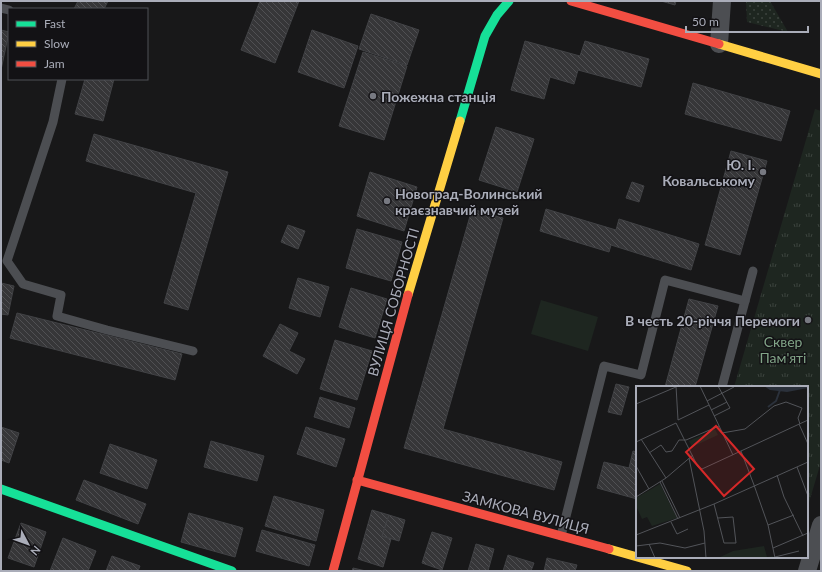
<svg xmlns="http://www.w3.org/2000/svg" width="822" height="572" viewBox="0 0 822 572" font-family="Lato,sans-serif">
<style>
.grass{fill:url(#grass-dots)}
.park{fill:url(#park-tufts)}
.pitch{fill:#1e2620}
.building{fill:url(#building-back-hatch);stroke:#414245}
.lines{fill:none;stroke-linecap:round;stroke-linejoin:round}
.lane{stroke:#4c4e52;stroke-width:9}
.street{stroke:#4c4e52;stroke-width:18}
.fast{stroke:#16e098;stroke-width:9}
.slow{stroke:#ffcf43;stroke-width:9}
.jam{stroke:#f24e42;stroke-width:9}
.poi-dot{fill:#777981;stroke:#131215;stroke-width:1.5}
.labels{text-anchor:middle;dominant-baseline:central;stroke-width:3;stroke-linejoin:round;paint-order:stroke}
.poi-label{font-size:14px;font-weight:bold;fill:#aaadb9;stroke:#131215;text-anchor:start}
.street-label{font-size:14px;fill:#aaadb9;stroke:#131215}
.park-label{font-size:14px;fill:#81a487;stroke:#131215}
.inset-river{fill:none;stroke:#2b313b;stroke-width:2}
.inset-road{fill:none;stroke:#525459;stroke-width:1}
.view{fill:#d62828;fill-opacity:0.15;stroke:#d62828;stroke-width:2}
.inset-edge{fill:none;stroke:#aaadb9;stroke-width:2}
</style>
<defs>
<pattern id="grass-dots" width="8" height="8" patternUnits="userSpaceOnUse"><rect width="8" height="8" fill="#1e2620"/><path d="M2 2h.1M6 6h.1" fill="none" stroke="#3c433e" stroke-width="1.8" stroke-linecap="round"/></pattern>
<pattern id="park-tufts" width="24" height="20" patternUnits="userSpaceOnUse"><rect width="24" height="20" fill="#1e2620"/><path d="M3 7l-1-3M5 7V3M7 7l1-3M15 17l-1-3M17 17v-4M19 17l1-3" fill="none" stroke="#3c433e"/></pattern>
<pattern id="building-back-hatch" width="6" height="6" patternUnits="userSpaceOnUse"><rect width="6" height="6" fill="#363638"/><path d="M-1 5l2 2M0 0l6 6M5-1l2 2" fill="none" stroke="#505053"/></pattern>
</defs>
<rect width="100%" height="100%" fill="#181819"/>
<!-- grass -->
<path class="grass" d="M 746,1 L 770,1 L 788,32 L 747,22 Z"/>
<!-- park -->
<path class="park" d="M 815,109 L 821,111 L 821,462 L 807,509 L 807,387 L 734,387 Z"/>
<!-- pitch -->
<path class="pitch" d="M 541,300 L 598,317 L 588,351 L 531,334 Z"/>
<!-- building -->
<g class="building">
<path d="M 78,1 L 108,1 L 104,9 L 74,9 Z"/>
<path d="M 260,1 L 299,1 L 275,63 L 241,50 Z"/>
<path d="M 661,1 L 676,1 L 675,5 Z"/>
<path d="M 371,14 L 419,30 L 407,65 L 359,49 Z"/>
<path d="M 1,30 L 9,32 L 1,70 Z"/>
<path d="M 312,30 L 358,46 L 344,88 L 298,72 Z"/>
<path d="M 525,41 L 580,56 L 585,41 L 649,59 L 641,87 L 578,70 L 574,84 L 550,77 L 544,99 L 511,90 Z"/>
<path d="M 363,52 L 407,66 L 384,140 L 339,126 Z"/>
<path d="M 85,79 L 114,79 L 103,121 L 75,114 Z"/>
<path d="M 693,83 L 790,111 L 781,141 L 685,114 Z"/>
<path d="M 496,127 L 534,139 L 517,192 L 479,180 Z"/>
<path d="M 94,134 L 228,172 L 188,310 L 164,303 L 196,193 L 86,161 Z"/>
<path d="M 731,151 L 767,161 L 740,255 L 705,245 Z"/>
<path d="M 370,172 L 417,187 L 404,231 L 357,216 Z"/>
<path d="M 632,182 L 644,186 L 639,202 L 626,198 Z"/>
<path d="M 472,209 L 503,218 L 443,429 L 562,462 L 554,490 L 404,448 Z"/>
<path d="M 546,209 L 616,230 L 619,219 L 699,244 L 691,270 L 611,245 L 609,252 L 540,231 Z"/>
<path d="M 288,225 L 305,231 L 298,249 L 281,242 Z"/>
<path d="M 357,229 L 402,242 L 391,281 L 346,268 Z"/>
<path d="M 298,278 L 329,287 L 320,317 L 289,308 Z"/>
<path d="M 1,283 L 14,286 L 8,315 L 1,314 Z"/>
<path d="M 351,288 L 387,299 L 375,338 L 339,327 Z"/>
<path d="M 689,299 L 718,306 L 695,387 L 665,387 Z"/>
<path d="M 17,313 L 182,354 L 175,380 L 10,338 Z"/>
<path d="M 280,324 L 298,333 L 289,351 L 305,359 L 297,374 L 263,356 Z"/>
<path d="M 335,340 L 372,351 L 357,400 L 320,389 Z"/>
<path d="M 616,384 L 629,387 L 621,415 L 608,412 Z"/>
<path d="M 320,397 L 355,408 L 349,428 L 314,417 Z"/>
<path d="M 1,427 L 19,433 L 9,463 L 1,460 Z"/>
<path d="M 306,427 L 345,439 L 336,467 L 297,454 Z"/>
<path d="M 211,441 L 264,456 L 257,481 L 204,467 Z"/>
<path d="M 110,444 L 157,460 L 147,489 L 100,473 Z"/>
<path d="M 633,451 L 637,452 L 637,499 L 597,488 L 604,462 L 629,468 Z"/>
<path d="M 84,480 L 146,504 L 138,524 L 76,500 Z"/>
<path d="M 274,496 L 324,510 L 316,541 L 265,526 Z"/>
<path d="M 372,510 L 389,515 L 382,536 L 391,539 L 383,567 L 358,559 Z"/>
<path d="M 189,513 L 243,528 L 235,557 L 181,542 Z"/>
<path d="M 389,515 L 405,520 L 399,541 L 382,536 Z"/>
<path d="M 21,523 L 46,532 L 34,567 L 8,558 Z"/>
<path d="M 262,530 L 315,545 L 309,566 L 256,551 Z"/>
<path d="M 432,532 L 452,538 L 442,570 L 422,563 Z"/>
<path d="M 63,538 L 96,551 L 88,571 L 50,571 Z"/>
<path d="M 476,544 L 494,549 L 488,571 L 468,571 Z"/>
<path d="M 508,555 L 534,563 L 531,571 L 503,571 Z"/>
<path d="M 112,556 L 140,566 L 138,571 L 106,571 Z"/>
<path d="M 547,558 L 577,565 L 575,571 L 544,571 Z"/>
<path d="M 353,568 L 366,571 L 352,571 Z"/>
</g>
<g class="lines">
<!-- lane -->
<g class="lane">
<path d="M 1,8 L 9,10"/>
<path d="M 62,79 L 53,122 L 7,261 L 23,284 L 61,295 L 57,316 L 107,330 L 193,351"/>
<path d="M 722,387 L 753,271"/>
<path d="M 561,536 L 604,366 L 641,375 L 665,280 L 745,301"/>
</g>
<!-- street -->
<g class="street">
<path d="M 719,44 L 722,1"/>
<path d="M 807,571 L 821,525"/>
</g>
<!-- fast -->
<g class="fast">
<path d="M 460,121 L 485,36 L 497,15 L 509,1"/>
<path d="M 1,489 L 232,571"/>
</g>
<!-- slow -->
<g class="slow">
<path d="M 719,44 L 821,74"/>
<path d="M 408,295 L 460,121"/>
<path d="M 609,549 L 687,571"/>
</g>
<!-- jam -->
<g class="jam">
<path d="M 571,1 L 719,44"/>
<path d="M 357,480 L 609,549"/>
<path d="M 333,571 L 408,295"/>
</g>
</g>
<!-- markers -->
<g class="poi-dot">
<circle cx="373" cy="96" r="4"/>
<circle cx="763" cy="172" r="4"/>
<circle cx="387" cy="201" r="4"/>
<circle cx="808" cy="320" r="4"/>
</g>
<g class="labels">
<!-- poi labels -->
<g class="poi-label">
<text x="381" y="96">Пожежна станція</text>
<text x="755" y="164" text-anchor="end">Ю. І.<tspan x="755" dy="16">Ковальському</tspan></text>
<text x="395" y="193">Новоград-Волинський<tspan x="395" dy="16">краєзнавчий музей</tspan></text>
<text x="800" y="320" text-anchor="end">В честь 20-річчя Перемоги</text>
</g>
<!-- street labels -->
<g class="street-label">
<text transform="translate(393 302) rotate(-74)">ВУЛИЦЯ СОБОРНОСТІ</text>
<text transform="translate(526 512) rotate(15)">ЗАМКОВА ВУЛИЦЯ</text>
</g>
<!-- park labels -->
<g class="park-label">
<text x="783" y="341">Сквер<tspan x="783" dy="16">Пам'яті</tspan></text>
</g>
</g>
<!-- overview -->
<g transform="translate(636 386)">
<rect width="172" height="172" fill="#181819"/>
<path d="M 128,160 L 131,171 L 137,170 L 138,172 L 82,172 L 97,165 Z" fill="#1e2620"/>
<path d="M 79,43 L 82,49 L 56,61 L 53,55 Z" fill="#1e2620"/>
<path d="M 24,98 L 41,132 L 16,140 L 11,131 L 6,133 L 0,120 L 0,112 Z" fill="#1e2620"/>
<path d="M 128,0 L 172,0 L 172,2 L 151,6 L 134,4 Z" fill="#2b313b"/>
<path class="inset-river" d="M 132,21 L 140,15 L 144,4"/>
<path class="inset-road" d="M 40,0 L 42,34M 64,0 L 97,69M 71,15 L 98,1M 0,18 L 40,1M 75,24 L 91,16M 78,30 L 94,22 L 82,0M 42,34 L 73,19M 40,37 L 62,81 L 66,83 L 172,34M 163,38 L 172,58M 86,47 L 109,43 L 138,20 L 150,16 L 166,22 L 162,32 L 164,38M 5,53 L 30,92M 0,56 L 40,37M 105,65 L 118,99M 13,67 L 25,59 L 30,66 L 36,65 L 43,54 L 50,54 L 83,40M 53,72 L 68,145 L 70,172M 0,80 L 13,103M 161,81 L 172,110M 141,89 L 148,111 L 167,150M 26,95 L 44,132M 24,96 L 42,133M 118,99 L 132,139 L 139,172M 0,111 L 30,92 L 57,69M 78,118 L 88,157 L 100,157 L 97,131 L 82,132M 35,136 L 41,148 L 52,143M 132,139 L 158,129M 0,149 L 78,118 L 172,76M 13,158 L 19,172M 0,160 L 24,157 L 49,162 L 69,157M 137,162 L 172,147M 139,171 L 163,165"/>
<path class="view" d="M 80,40 L 118,83 L 88,110 L 50,66 Z"/>
<rect width="172" height="172" class="inset-edge"/>
</g>
<!-- border -->
<rect width="822" height="572" fill="none" stroke="#aaadb9" stroke-width="4"/>
<!-- legend -->
<rect x="8" y="8" width="140" height="72" fill="#131215" stroke="#4f5057"/>
<rect x="16" y="21" width="20" height="6" fill="#16e098" stroke="#4f5057"/>
<text x="44" y="28" font-size="12" fill="#aaadb9">Fast</text>
<rect x="16" y="41" width="20" height="6" fill="#ffcf43" stroke="#4f5057"/>
<text x="44" y="48" font-size="12" fill="#aaadb9">Slow</text>
<rect x="16" y="61" width="20" height="6" fill="#f24e42" stroke="#4f5057"/>
<text x="44" y="68" font-size="12" fill="#aaadb9">Jam</text>
<!-- north arrow -->
<g transform="translate(28 544) rotate(131)" stroke="#131215" stroke-width="3" paint-order="stroke">
<path d="M0-3L7 15L0 10L-7 15Z" fill="#aaadb9"/>
<text y="-6" font-size="11" font-weight="bold" text-anchor="middle" fill="#aaadb9">N</text>
</g>
<!-- scale -->
<path d="M686 26v6h122v-6" fill="none" stroke="#aaadb9" stroke-width="2"/>
<text x="692" y="26" font-size="12" fill="#aaadb9" stroke="#131215" stroke-width="3" paint-order="stroke">50 m</text>
</svg>
